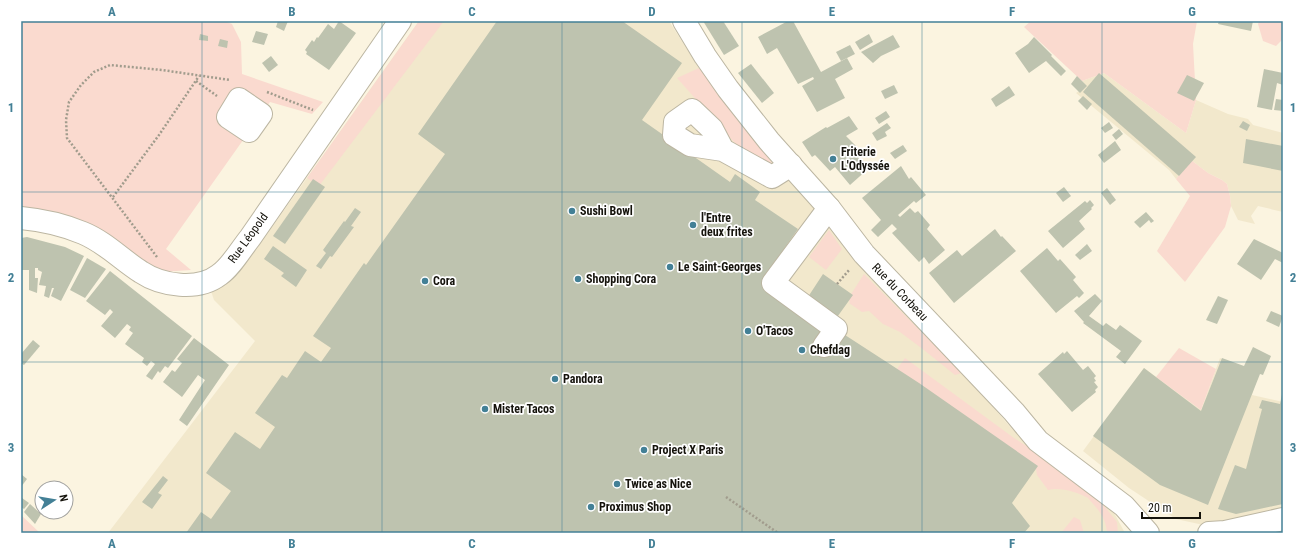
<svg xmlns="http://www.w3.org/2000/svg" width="1304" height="554" viewBox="0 0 1304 554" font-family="'Roboto Condensed',sans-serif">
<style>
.built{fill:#f2e8cc}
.green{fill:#fadacf}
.building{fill:#bec3af}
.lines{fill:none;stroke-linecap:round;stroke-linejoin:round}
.minor-casing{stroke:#bcb6a2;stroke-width:24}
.path{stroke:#a19c8d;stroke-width:2.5;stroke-dasharray:2 2;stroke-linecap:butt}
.minor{stroke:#fff;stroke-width:22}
.grid{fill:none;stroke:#438096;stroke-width:1;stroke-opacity:0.55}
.poi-dot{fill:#438096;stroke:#fff;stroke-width:1.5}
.labels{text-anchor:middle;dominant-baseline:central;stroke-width:3.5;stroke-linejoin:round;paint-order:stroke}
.poi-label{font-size:12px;font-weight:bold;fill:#15130c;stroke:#fff;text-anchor:start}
.street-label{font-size:12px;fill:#15130c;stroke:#fff}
.neatline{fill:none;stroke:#438096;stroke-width:1.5}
.grid-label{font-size:13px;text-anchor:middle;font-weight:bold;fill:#438096}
</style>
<rect width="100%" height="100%" fill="#fbf4e0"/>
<!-- built -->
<g class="built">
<path d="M 419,21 L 669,21 L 699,68 L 1012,429 L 1107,500 L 1125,533 L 108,533 L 255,341 L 214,300 L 210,288 L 247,262 Z"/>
<path d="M 1104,73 L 1186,133 L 1196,100 L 1228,114 L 1248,119 L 1253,125 L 1283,133 L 1283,212 L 1258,206 L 1251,216 L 1255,224 L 1238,220 L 1231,206 L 1230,196 L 1227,184 L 1222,180 L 1208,173 L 1191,160 L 1176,179 L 1169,170 L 1076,93 L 1086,86 L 1082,81 Z"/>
<path d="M 1220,358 L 1258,375 L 1252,395 L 1283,402 L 1283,519 L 1208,526 L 1176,519 L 1129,488 L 1083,451 L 1144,368 L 1201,410 Z"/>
</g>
<!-- green -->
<g class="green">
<path d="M 21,21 L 224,21 L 232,24 L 241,42 L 242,74 L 323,102 L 312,114 L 270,102 L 166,249 L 191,270 L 162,272 L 21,210 Z"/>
<path d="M 419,21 L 444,21 L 319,186 L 307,178 Z"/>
<path d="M 1031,21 L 1197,21 L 1193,44 L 1196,100 L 1186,133 L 1104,73 L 1082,81 L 1024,27 Z"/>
<path d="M 1259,21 L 1283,21 L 1283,39 L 1276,46 L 1263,41 L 1258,24 Z"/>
<path d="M 699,68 L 772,163 L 764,168 L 733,141 L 677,78 Z"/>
<path d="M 1191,160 L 1208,173 L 1222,180 L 1227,184 L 1230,196 L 1231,206 L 1225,227 L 1185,282 L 1157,251 L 1190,196 L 1176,179 Z"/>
<path d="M 829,230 L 842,249 L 826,270 L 809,257 Z"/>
<path d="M 864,274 L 962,373 L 955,375 L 924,350 L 900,332 L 883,324 L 869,311 L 862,312 L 849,303 L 850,302 L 848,299 Z"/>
<path d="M 1179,348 L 1216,369 L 1201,410 L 1156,377 Z"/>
<path d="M 905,358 L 1014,438 L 1068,473 L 1093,492 L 1117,522 L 1118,533 L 1107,533 C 1106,521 1102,514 1094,505 C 1092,503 1090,500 1088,498 C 1077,492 1060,487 1048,490 L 1037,475 L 1036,469 L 897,369 Z"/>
<path d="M 21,515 L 40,533 L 21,533 Z"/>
<path d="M 1074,517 L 1080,520 L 1084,533 L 1061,533 Z"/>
</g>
<!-- building -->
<g class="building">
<path d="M 278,21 L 288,21 L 284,31 L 276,27 Z"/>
<path d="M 339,21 L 356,33 L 329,70 L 306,54 L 307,52 L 305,50 L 312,40 L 314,42 L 317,37 L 318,38 L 328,24 L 334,29 Z"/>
<path d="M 497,21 L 622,21 L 682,63 L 642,120 L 730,182 L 735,174 L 760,192 L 755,200 L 798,229 L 767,273 L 806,300 L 823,274 L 853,295 L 835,320 L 828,324 L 919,383 L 1038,466 L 1012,503 L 1030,526 L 1024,533 L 186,533 L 201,512 L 211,519 L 231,491 L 206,473 L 235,432 L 260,449 L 275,427 L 255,413 L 282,375 L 287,378 L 305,351 L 321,362 L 331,348 L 313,336 L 364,263 L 366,265 L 445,154 L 418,134 Z"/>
<path d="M 703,21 L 723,21 L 739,46 L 724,55 Z"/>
<path d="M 788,21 L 793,21 L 821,72 L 847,58 L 853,69 L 835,79 L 845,98 L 817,112 L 802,86 L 814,79 L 813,77 L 798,84 L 777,48 L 767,54 L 758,37 Z"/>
<path d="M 1219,21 L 1253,21 L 1251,31 L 1218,24 Z"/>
<path d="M 256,31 L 268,34 L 264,45 L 252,42 Z"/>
<path d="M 200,34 L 208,36 L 208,41 L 199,40 Z"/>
<path d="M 869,34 L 873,42 L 860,50 L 855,42 Z"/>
<path d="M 893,35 L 900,47 L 881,56 L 873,63 L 861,52 Z"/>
<path d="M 1034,37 L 1052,55 L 1051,56 L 1066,71 L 1061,76 L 1046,61 L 1029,73 L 1015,53 L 1028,44 Z"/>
<path d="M 220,39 L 228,41 L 227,48 L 218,46 Z"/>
<path d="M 850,45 L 855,54 L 841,61 L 836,52 Z"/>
<path d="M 271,56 L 278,65 L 269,72 L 262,63 Z"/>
<path d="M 751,64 L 774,93 L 762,103 L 738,73 Z"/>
<path d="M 1264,69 L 1283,73 L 1283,85 L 1277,83 L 1272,110 L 1257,107 Z"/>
<path d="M 1099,73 L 1196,157 L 1179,176 L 1083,92 Z"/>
<path d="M 1187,75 L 1204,83 L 1194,101 L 1177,93 Z"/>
<path d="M 1077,76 L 1087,86 L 1080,93 L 1071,84 Z"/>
<path d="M 894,85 L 898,93 L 885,99 L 881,91 Z"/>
<path d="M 1009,86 L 1015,95 L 996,107 L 991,99 Z"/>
<path d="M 1083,96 L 1092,104 L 1087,110 L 1078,101 Z"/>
<path d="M 1276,99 L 1283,100 L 1283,111 L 1274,110 Z"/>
<path d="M 886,111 L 890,117 L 879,124 L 875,118 Z"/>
<path d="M 849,116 L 858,129 L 846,136 L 857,147 L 851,153 L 854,157 L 856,155 L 868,169 L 850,185 L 835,167 L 830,171 L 815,155 L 812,157 L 802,142 L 826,127 L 827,128 Z"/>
<path d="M 1243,121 L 1250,125 L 1247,131 L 1239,127 Z"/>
<path d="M 1109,122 L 1113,128 L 1105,133 L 1101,128 Z"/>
<path d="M 887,123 L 891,128 L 885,132 L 887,136 L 877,141 L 872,133 Z"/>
<path d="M 1119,129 L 1123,134 L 1116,140 L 1112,135 Z"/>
<path d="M 1246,139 L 1283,146 L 1283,171 L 1243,163 Z"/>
<path d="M 1115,141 L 1121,150 L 1104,163 L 1098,155 Z"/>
<path d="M 903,145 L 907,151 L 895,159 L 890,153 Z"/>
<path d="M 901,166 L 909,179 L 911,177 L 926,195 L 916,203 L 914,201 L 898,215 L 900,217 L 910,208 L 915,213 L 918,211 L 930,225 L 927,229 L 945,250 L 929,264 L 924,257 L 919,262 L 892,233 L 897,229 L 892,224 L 878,237 L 871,230 L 881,220 L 862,198 Z"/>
<path d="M 313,179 L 325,187 L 285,244 L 273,236 Z"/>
<path d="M 1064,187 L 1071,196 L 1063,202 L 1056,193 Z"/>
<path d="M 1107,188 L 1116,200 L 1110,205 L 1101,193 Z"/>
<path d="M 1090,200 L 1094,205 L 1091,208 L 1092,209 L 1079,221 L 1085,229 L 1063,248 L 1048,231 L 1085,201 L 1087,203 Z"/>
<path d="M 355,208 L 361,212 L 351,226 L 354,227 L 332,257 L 330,256 L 321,269 L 316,266 L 326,253 L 323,250 L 344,221 L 345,222 Z"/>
<path d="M 1146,212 L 1154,221 L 1151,223 L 1149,220 L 1140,228 L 1134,222 Z"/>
<path d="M 995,229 L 1001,237 L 1002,236 L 1016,251 L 954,303 L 929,273 L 957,250 L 962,256 Z"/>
<path d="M 27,237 L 65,247 L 84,256 L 61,301 L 51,296 L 54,288 L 52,288 L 49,298 L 44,296 L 46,286 L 39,285 L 42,272 L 38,270 L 38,268 L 35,268 L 35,278 L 38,278 L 37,293 L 29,290 L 29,270 L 21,270 L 21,238 Z"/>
<path d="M 1254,239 L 1283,253 L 1283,263 L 1275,259 L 1261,280 L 1237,264 Z"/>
<path d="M 1087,244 L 1092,251 L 1080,260 L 1075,255 Z"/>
<path d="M 273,246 L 307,270 L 296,287 L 281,276 L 284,273 L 264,259 Z"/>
<path d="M 1047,248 L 1058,261 L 1060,259 L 1076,277 L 1073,280 L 1084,293 L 1079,298 L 1077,296 L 1056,313 L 1020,271 Z"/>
<path d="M 87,258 L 106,269 L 85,298 L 70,290 Z"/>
<path d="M 110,271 L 192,336 L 168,368 L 165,366 L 160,373 L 158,371 L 152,380 L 146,376 L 155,364 L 151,361 L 147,366 L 142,362 L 144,358 L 125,344 L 133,333 L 129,330 L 131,327 L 127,324 L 115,338 L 101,326 L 113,312 L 110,309 L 105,315 L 86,301 Z"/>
<path d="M 1095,294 L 1102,301 L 1089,316 L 1103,326 L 1106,323 L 1116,330 L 1120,325 L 1142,341 L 1125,364 L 1116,357 L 1121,351 L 1083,323 L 1084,322 L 1074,311 Z"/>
<path d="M 1218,296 L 1228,300 L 1217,324 L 1206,320 Z"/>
<path d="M 1271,311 L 1283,316 L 1279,327 L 1266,321 Z"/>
<path d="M 194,338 L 229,365 L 187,426 L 179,420 L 205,380 L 198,375 L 182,397 L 163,382 L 172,370 L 175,372 L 182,363 L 177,359 Z"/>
<path d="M 33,340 L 40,346 L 24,365 L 21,363 L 21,354 Z"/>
<path d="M 1253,347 L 1271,356 L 1263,375 L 1260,374 L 1208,505 L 1160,485 L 1093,436 L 1144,368 L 1201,411 L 1222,358 L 1244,366 Z"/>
<path d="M 1067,351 L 1083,370 L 1088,366 L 1096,376 L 1094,378 L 1096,381 L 1094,382 L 1098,387 L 1095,390 L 1096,392 L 1072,412 L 1038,374 L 1063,352 L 1064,354 Z"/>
<path d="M 1282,394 L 1283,504 L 1236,514 L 1218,509 L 1235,465 L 1246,469 L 1262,409 L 1259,408 L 1262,400 L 1280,404 Z"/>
<path d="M 21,474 L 27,479 L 21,487 Z"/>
<path d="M 163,476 L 168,480 L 158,493 L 162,495 L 152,509 L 142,502 Z"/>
<path d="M 22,498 L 29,503 L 24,509 L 21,507 L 21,500 Z"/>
<path d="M 30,504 L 41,514 L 35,524 L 24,512 Z"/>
</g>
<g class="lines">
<defs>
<g id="minor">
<path d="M 684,21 L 705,56 L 728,89 L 769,141 L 829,208 L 864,254 L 1014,412 L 1038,441 L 1124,506 L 1148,533"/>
<path d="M 239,99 L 261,114 L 249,131 L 228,117 Z"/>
<path d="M 723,150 L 690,145 L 674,135 L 675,122 L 692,110 L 712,129 L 723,150 L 772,177 L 791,165"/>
<path d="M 21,218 C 42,220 64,225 83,233 C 105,242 122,260 141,272 C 162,286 198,291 219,275 C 231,267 241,249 250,238 L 400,21"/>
<path d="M 824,346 L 836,329 L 773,283 L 829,208"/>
<path d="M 1209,533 L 1225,532 L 1283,519"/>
</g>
</defs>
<!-- minor casing -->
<use href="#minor" class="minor-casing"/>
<!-- path -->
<g class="path">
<path d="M 196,81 L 217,96"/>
<path d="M 267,92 L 313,110"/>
<path d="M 113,197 L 159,135 L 199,76"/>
<path d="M 157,257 L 67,138 L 66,120 L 69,102 L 81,85 L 94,72 L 110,65 L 162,70 L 230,80"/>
<path d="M 837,284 L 850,269"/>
<path d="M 726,497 L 778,533"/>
</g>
<!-- minor -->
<use href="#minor" class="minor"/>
</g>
<!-- grid -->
<path class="grid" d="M 202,21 L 202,533M 382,21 L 382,533M 562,21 L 562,533M 742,21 L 742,533M 922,21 L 922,533M 1102,21 L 1102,533M 21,192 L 1283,192M 21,362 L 1283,362"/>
<!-- markers -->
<g class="poi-dot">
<circle cx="833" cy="159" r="4"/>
<circle cx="572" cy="211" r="4"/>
<circle cx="693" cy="225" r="4"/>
<circle cx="670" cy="267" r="4"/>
<circle cx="578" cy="279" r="4"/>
<circle cx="425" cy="281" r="4"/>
<circle cx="748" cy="331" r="4"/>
<circle cx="802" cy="350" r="4"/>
<circle cx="555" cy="379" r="4"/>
<circle cx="485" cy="409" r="4"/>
<circle cx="644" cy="450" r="4"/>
<circle cx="617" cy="484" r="4"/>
<circle cx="591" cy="507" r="4"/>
</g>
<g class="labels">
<!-- poi labels -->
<g class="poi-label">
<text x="841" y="152">Friterie<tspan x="841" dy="14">L'Odyssée</tspan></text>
<text x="580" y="211">Sushi Bowl</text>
<text x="701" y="218">l'Entre<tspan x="701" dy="14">deux frites</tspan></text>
<text x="678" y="267">Le Saint-Georges</text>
<text x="586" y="279">Shopping Cora</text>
<text x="433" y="281">Cora</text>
<text x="756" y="331">O'Tacos</text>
<text x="810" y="350">Chefdag</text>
<text x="563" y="379">Pandora</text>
<text x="493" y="409">Mister Tacos</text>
<text x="652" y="450">Project X Paris</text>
<text x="625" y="484">Twice as Nice</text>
<text x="599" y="507">Proximus Shop</text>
</g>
<!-- street labels -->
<g class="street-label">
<text transform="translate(248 238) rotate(-54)">Rue Léopold</text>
<text transform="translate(900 292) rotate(46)">Rue du Corbeau</text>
</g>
</g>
<!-- border -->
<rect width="1304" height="554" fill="none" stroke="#ffffff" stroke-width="44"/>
<!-- north arrow -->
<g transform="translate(54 500) rotate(78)"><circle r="19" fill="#ffffff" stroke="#a1a19e"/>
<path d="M0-3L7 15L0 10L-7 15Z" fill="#438096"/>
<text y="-6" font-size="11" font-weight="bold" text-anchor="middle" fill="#15130c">N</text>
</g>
<!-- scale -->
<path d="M1142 512v6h58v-6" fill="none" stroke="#15130c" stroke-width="2"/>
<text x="1148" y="512" font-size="12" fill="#15130c" stroke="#ffffff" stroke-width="3" paint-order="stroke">20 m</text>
<rect x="22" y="22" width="1260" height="510" class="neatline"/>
<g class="grid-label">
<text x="112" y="16">A</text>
<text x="292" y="16">B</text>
<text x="472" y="16">C</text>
<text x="652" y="16">D</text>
<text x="832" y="16">E</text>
<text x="1012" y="16">F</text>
<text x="1192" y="16">G</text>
<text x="11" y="112">1</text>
<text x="1293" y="112">1</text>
<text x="11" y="282">2</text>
<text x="1293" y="282">2</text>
<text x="11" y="452">3</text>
<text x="1293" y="452">3</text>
<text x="112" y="548">A</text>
<text x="292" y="548">B</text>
<text x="472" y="548">C</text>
<text x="652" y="548">D</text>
<text x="832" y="548">E</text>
<text x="1012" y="548">F</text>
<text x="1192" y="548">G</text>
</g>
</svg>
